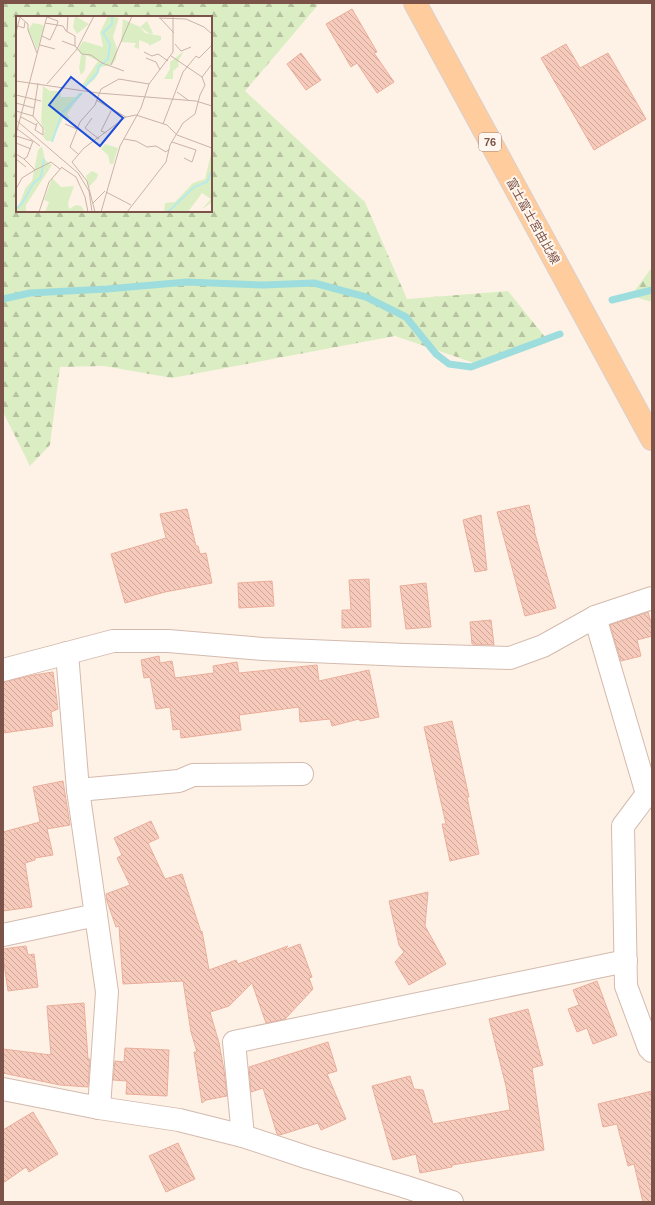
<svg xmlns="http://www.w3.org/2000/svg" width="655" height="1205" viewBox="0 0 655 1205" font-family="Arial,'Noto Sans JP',sans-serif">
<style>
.forest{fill:url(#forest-firs);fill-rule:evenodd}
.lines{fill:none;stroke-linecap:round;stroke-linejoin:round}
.stream{stroke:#9edddd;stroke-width:7}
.building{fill:url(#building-back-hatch);stroke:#ebae9b}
.minor-casing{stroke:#d4baae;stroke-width:24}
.major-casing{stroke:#dacfcc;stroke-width:24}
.minor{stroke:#fff;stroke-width:22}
.major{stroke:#ffcd9d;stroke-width:22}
.labels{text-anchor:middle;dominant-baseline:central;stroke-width:4;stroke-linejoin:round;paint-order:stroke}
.shield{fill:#fff7ef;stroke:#a3847a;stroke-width:1}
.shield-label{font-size:11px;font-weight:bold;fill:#7b5348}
.street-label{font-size:12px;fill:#7b5348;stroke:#fff7ef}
.inset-river{fill:none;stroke:#b9eaeb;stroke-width:2}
.inset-road{fill:none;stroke:#cab2a7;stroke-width:1}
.view{fill:#1d4ed8;fill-opacity:0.15;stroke:#1d4ed8;stroke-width:2}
.inset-edge{fill:none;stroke:#7b5348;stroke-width:2}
</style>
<defs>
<pattern id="forest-firs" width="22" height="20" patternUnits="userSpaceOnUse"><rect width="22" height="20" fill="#dbeec3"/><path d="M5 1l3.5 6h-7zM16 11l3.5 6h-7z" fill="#b7c3a0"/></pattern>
<pattern id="building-back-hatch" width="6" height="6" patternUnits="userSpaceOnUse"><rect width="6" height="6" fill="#f7cbbc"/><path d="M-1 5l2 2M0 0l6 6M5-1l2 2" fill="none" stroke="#cda79b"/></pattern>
</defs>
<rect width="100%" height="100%" fill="#fef2e7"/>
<!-- forest -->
<g class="forest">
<path d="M 3,3 L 317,3 L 318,5 L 245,91 L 365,202 L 407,299 L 508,291 L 549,342 L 483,366 L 395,336 L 172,378 L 104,366 L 60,367 L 50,445 L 30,466 L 3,412 ZM 17,17 L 211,17 L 211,211 L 17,211 Z"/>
<path d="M 652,267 L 652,302 L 631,296 Z"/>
</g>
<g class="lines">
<!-- stream -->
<g class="stream">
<path d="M 3,299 L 30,293 L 107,289 L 187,282 L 263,285 L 314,283 L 366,297 L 406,317 L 436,354 L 449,364 L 471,367 L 560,334"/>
<path d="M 612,300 L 652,290"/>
</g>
</g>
<!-- building -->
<g class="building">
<path d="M 352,9 L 377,52 L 374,53 L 394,82 L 377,93 L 357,63 L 351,67 L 326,24 Z"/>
<path d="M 566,44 L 580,68 L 608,53 L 646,119 L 594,150 L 541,58 Z"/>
<path d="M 301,53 L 321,80 L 306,90 L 287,64 Z"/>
<path d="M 529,505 L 535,530 L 534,530 L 556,608 L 525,616 L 497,512 Z"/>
<path d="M 187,509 L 196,546 L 198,546 L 200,554 L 206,553 L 212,583 L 165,592 L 125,603 L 111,554 L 166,538 L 160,514 Z"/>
<path d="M 481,515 L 487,570 L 475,572 L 463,520 Z"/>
<path d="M 369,579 L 371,627 L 342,628 L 342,610 L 351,610 L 349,580 Z"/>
<path d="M 272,581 L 274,606 L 239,608 L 238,583 Z"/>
<path d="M 426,583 L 431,627 L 406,629 L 400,586 Z"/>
<path d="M 648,612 L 652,626 L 652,636 L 637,640 L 641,656 L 621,661 L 610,625 Z"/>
<path d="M 491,620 L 494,645 L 472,644 L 470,622 Z"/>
<path d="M 159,656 L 160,663 L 172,661 L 175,678 L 214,673 L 213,666 L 237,662 L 239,673 L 317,665 L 319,681 L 369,670 L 379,717 L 360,721 L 359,719 L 332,726 L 330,719 L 300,722 L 299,707 L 239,715 L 241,730 L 181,738 L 180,729 L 173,730 L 170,707 L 156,709 L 150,677 L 144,678 L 141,660 Z"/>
<path d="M 53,672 L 58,709 L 51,712 L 53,726 L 3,733 L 3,682 L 34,675 Z"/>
<path d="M 452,721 L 469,797 L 467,797 L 479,854 L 450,861 L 442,824 L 446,824 L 424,727 Z"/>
<path d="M 63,781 L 70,825 L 47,829 L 53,855 L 35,858 L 35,860 L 25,863 L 32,907 L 3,911 L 3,832 L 40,822 L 33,787 Z"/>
<path d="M 151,821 L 159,838 L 148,843 L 165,879 L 182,874 L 201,932 L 202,931 L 209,970 L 236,960 L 238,964 L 288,946 L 284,950 L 300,944 L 312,977 L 309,978 L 313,989 L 285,1019 L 266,1023 L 252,983 L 229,1006 L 210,1012 L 219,1043 L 224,1070 L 227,1096 L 206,1100 L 202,1103 L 194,1052 L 197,1052 L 191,1032 L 183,981 L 123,984 L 119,926 L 116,927 L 107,901 L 106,894 L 130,885 L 117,858 L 122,855 L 114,838 Z"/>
<path d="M 428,892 L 425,926 L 446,964 L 409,985 L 395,962 L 404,952 L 399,945 L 389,901 Z"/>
<path d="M 26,946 L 28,955 L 34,954 L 38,987 L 8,991 L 3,957 L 3,949 Z"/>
<path d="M 597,981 L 617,1035 L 593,1044 L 587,1028 L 577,1032 L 568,1009 L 579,1005 L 573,990 Z"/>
<path d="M 84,1003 L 88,1059 L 90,1059 L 88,1087 L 60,1085 L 3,1073 L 3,1049 L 51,1055 L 47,1006 Z"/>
<path d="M 528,1009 L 543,1065 L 532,1068 L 544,1150 L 452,1165 L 452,1167 L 420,1173 L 416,1154 L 393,1160 L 372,1086 L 410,1076 L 414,1089 L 423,1090 L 433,1124 L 510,1110 L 506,1086 L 489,1019 Z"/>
<path d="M 328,1042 L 337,1071 L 327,1074 L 346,1119 L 321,1130 L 318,1123 L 280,1135 L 277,1134 L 263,1088 L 251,1092 L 249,1067 Z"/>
<path d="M 125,1048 L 169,1050 L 167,1096 L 126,1094 L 127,1081 L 113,1080 L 115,1061 L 124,1062 Z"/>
<path d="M 652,1091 L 652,1202 L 643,1202 L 634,1164 L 628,1166 L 617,1124 L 603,1127 L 598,1104 Z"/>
<path d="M 33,1112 L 58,1154 L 29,1172 L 26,1167 L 3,1183 L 3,1130 Z"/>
<path d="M 178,1143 L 195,1179 L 166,1192 L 149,1156 Z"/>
</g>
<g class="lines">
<defs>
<g id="minor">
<path d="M 595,617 L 647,794 L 623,826 L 626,986 L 649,1048 L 652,1051"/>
<path d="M 67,653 L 78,790"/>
<path d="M 3,670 L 113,641 L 168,641 L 263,649 L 406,655 L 510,658 L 543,646 L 595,617 L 652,598"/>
<path d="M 3,935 L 96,915"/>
<path d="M 3,1089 L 99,1108 L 179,1120 L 243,1136 L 309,1158 L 403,1186 L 452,1202"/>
<path d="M 99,1108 L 107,992 L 78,790 L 179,781 L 193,775 L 302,774"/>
<path d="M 243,1136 L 234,1042 L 626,961"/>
</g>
<path id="major" d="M 415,3 L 652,439"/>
</defs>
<!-- minor casing -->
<use href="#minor" class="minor-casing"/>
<!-- major casing -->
<use href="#major" class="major-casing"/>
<!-- minor -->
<use href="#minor" class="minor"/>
<!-- major -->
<use href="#major" class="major"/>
</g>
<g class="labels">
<!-- shield labels -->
<rect class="shield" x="479" y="133" width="22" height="18" rx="3"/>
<g class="shield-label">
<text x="490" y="142">76</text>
</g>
<!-- street labels -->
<g class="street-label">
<text transform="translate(533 221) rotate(61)">富士富士宮由比線</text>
</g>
</g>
<!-- overview -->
<g transform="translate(16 16)">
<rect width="196" height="196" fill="#fef2e7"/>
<path d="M 107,3 L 124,11 L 129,17 L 145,20 L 145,24 L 133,30 L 133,28 L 123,24 L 123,33 L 118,31 L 120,27 L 105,26 Z" fill="#dbeec3"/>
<path d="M 59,0 L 73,8 L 61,18 L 57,11 ZM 92,0 L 103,2 L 97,21 L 101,32 L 100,43 L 96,49 L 85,51 L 79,63 L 67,72 L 66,69 L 82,45 L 70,39 L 69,54 L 65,59 L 63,52 L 65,39 L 62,33 L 67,25 L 87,31 L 84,16 ZM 131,5 L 137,17 L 134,18 L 124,11 ZM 17,7 L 27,9 L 28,12 L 21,34 L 12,14 ZM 168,35 L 162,45 L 163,50 L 157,55 L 157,63 L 148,63 L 154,53 L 154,46 ZM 27,70 L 34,75 L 44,75 L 45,81 L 60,81 L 63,77 L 66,77 L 51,98 L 54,103 L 47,102 L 36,125 L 30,125 L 27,120 L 29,115 L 25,107 ZM 89,128 L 102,132 L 97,148 L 94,148 L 92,139 L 85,133 ZM 26,130 L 29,144 L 36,149 L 10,189 L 10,196 L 0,196 L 10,171 L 16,165 L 22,134 ZM 196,134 L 196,186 L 185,194 L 195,183 L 186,177 L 172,196 L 148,196 L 149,187 L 159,186 L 177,167 L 189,163 ZM 76,155 L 82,158 L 81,162 L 73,171 L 70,160 ZM 36,162 L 45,171 L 58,170 L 52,187 L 53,193 L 60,189 L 65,190 L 69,196 L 29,196 L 33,186 L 28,184 Z" fill="#dbeec3"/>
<path class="inset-river" d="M 67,73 L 82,56 L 82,51 L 92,43 L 94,28 L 87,17 L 96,8 L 96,0M 36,126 L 46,97 L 66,77M 0,193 L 7,186 L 17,168 L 25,161 L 28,143M 152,196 L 178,171 L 191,166 L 196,155"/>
<path class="inset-road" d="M 4,1 L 12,8 L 12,14 L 21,37M 31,1 L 42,5 L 41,9M 143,2 L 170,3 L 188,11 L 196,18M 144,2 L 158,17M 29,7 L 47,10 L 50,15 L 59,20 L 59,30 L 66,38 L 75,39 L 86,47 L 108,55M 2,10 L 8,12 L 9,6M 51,15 L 52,0M 0,16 L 4,1M 26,20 L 34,24 L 41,9M 46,25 L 59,30M 159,28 L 165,35 L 175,31M 24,29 L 39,33M 128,36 L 136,40 L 142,38 L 152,45M 155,40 L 186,61M 130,42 L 140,46 L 144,54M 95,49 L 116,0M 103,63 L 133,68M 0,65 L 82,77 L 180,85 L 196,90M 31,68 L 61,33 L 78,0M 161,76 L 172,84M 0,79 L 25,85M 80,84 L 110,101M 0,87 L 18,92M 0,95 L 17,100M 5,101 L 20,109M 76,102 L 69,112 L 83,123M 0,104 L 62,157 L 73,175 L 76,196M 21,107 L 19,114 L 27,119 L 27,112 L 17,100 L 22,67M 49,108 L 61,113M 147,108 L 167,56 L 180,40 L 183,42 L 196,29M 0,112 L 24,130M 90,117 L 85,115 L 95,95M 0,118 L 31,0M 0,120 L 16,125M 108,123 L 120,125 L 131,131 L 140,130 L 150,136 L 153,133M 156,126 L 180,134 L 176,146 L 168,142M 0,127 L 15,133M 0,138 L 8,143 L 11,141 L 17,125M 62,138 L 54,131 L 64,106 L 79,89 L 85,73 L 103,63M 0,143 L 10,151M 45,151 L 60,161 L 69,181 L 72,196M 19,154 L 35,146 L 44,153M 0,173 L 6,162 L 19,154 L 8,143M 90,176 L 115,189M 77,187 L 89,175M 23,196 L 33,166 L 46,151M 79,196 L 71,165 L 56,146 L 68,132 L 110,101 L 120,99 L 151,109 L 161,119 L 196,132M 85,196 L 104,130 L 125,92 L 133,68 L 157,36 L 157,0M 111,196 L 150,146 L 154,129 L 167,107 L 179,98 L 184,79 L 189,69 L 186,61 L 196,48"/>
<path class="view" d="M 55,61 L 107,102 L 84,130 L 33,89 Z"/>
<rect width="196" height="196" class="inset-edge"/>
</g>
<!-- border -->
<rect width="655" height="1205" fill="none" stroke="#7b5348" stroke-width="8"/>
</svg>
